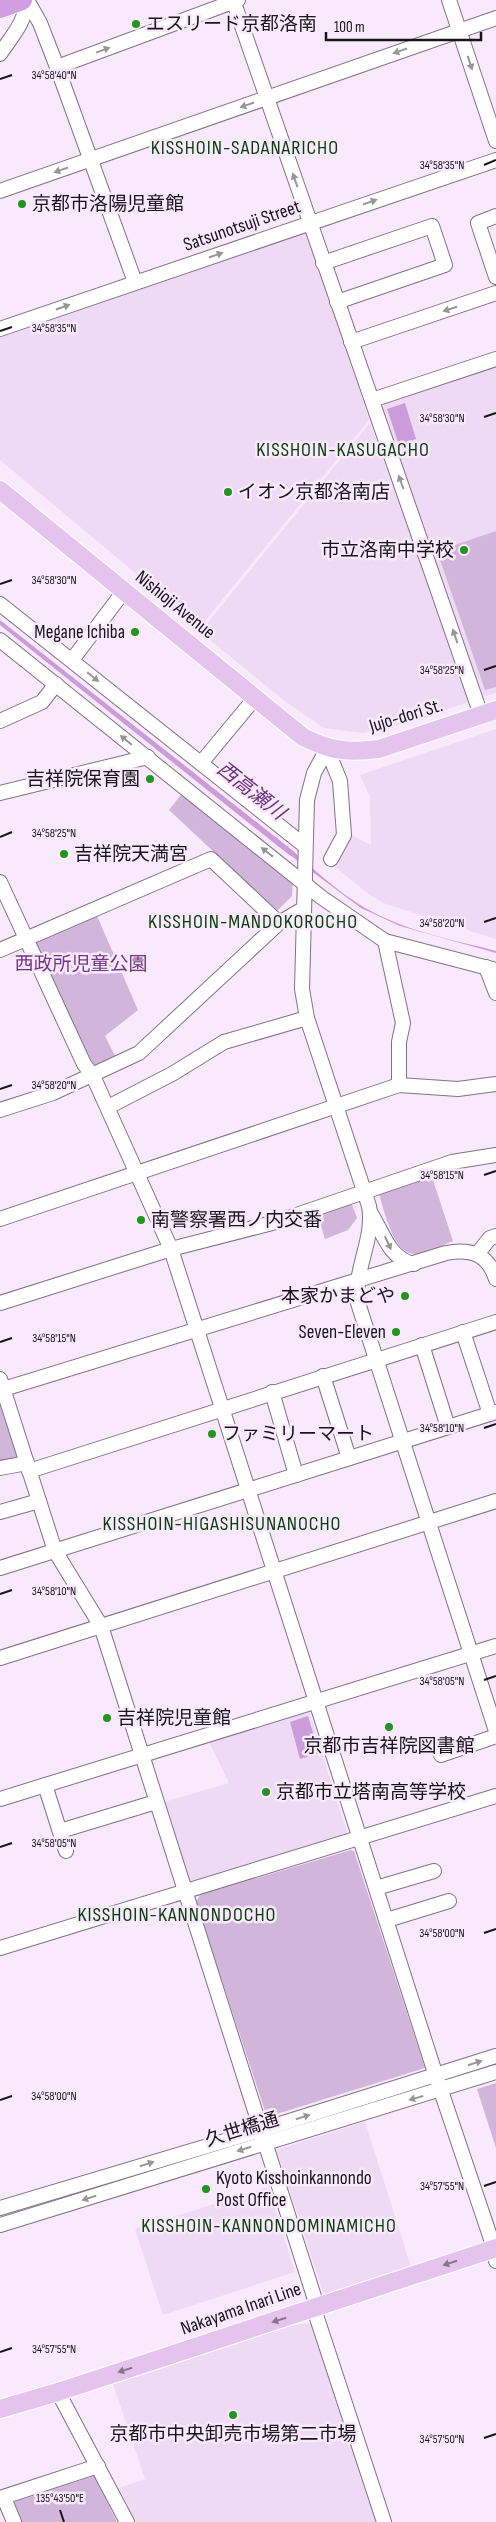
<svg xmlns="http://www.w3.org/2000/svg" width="496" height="2522" viewBox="0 0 496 2522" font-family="'Sofia Sans Condensed','Noto Sans JP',sans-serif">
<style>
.built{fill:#eedaf4}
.green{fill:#d2b5da}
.water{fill:#cb9cd9}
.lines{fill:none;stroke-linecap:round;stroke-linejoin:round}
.minor-casing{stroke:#807284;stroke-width:16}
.major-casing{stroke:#fff;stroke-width:20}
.highway-casing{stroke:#fff;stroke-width:22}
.minor{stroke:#fff;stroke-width:14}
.major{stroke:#e4c4ed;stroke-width:18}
.highway{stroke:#d29de1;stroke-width:20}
.oneway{fill:#989598}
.oneway2{fill:#89748e}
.ticks{fill:none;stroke:#19131a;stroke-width:2}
.poi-dot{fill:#23941f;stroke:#f9e9fd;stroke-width:2}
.labels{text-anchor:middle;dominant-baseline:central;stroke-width:5;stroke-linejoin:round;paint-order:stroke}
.poi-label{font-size:19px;fill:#19131a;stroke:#f9e9fd;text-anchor:start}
.street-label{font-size:19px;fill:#19131a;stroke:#f9e9fd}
.park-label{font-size:19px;fill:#6f367f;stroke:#f9e9fd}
.neighbourhood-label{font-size:20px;letter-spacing:1px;fill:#083e07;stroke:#f9e9fd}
.water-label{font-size:20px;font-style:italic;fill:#6b327a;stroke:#f9e9fd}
.ticks-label{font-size:12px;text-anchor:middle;fill:#19131a;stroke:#f9e9fd;stroke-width:5;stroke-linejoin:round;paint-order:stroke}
</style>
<rect width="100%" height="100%" fill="#f9e9fd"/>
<!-- built -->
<g class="built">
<path d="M 306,229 L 369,420 L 200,627 L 0,460 L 0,334 Z"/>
<path d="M 496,366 L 496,693 L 483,697 L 381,408 L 384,403 Z"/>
<path d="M 370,423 L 472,701 L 403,724 L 363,733 L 324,728 L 286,702 L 200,632 Z"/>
<path d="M 496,729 L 496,939 L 386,904 L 370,895 L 334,866 L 348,837 L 347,833 L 371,845 L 370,797 L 360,775 Z"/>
<path d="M 309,1711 L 348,1836 L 195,1884 L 189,1881 L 164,1802 L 229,1783 L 209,1742 Z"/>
<path d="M 365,2122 L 412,2270 L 330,2297 L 323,2292 L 276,2150 Z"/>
<path d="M 268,2187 L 295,2272 L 163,2315 L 135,2229 Z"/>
<path d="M 313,2323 L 377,2522 L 136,2522 L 119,2488 L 145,2479 L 113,2384 L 294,2325 Z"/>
</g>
<!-- green -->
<g class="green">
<path d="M 496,531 L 496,687 L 485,690 L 437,551 Z"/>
<path d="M 184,791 L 293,878 L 292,896 L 277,911 L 169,810 Z"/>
<path d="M 97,916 L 138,1010 L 105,1036 L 115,1056 L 96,1065 L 90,1064 L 35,947 L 38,940 Z"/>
<path d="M 431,1174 L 453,1241 C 443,1245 427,1254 416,1254 C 393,1255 385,1212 379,1194 L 381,1190 Z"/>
<path d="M 351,1202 L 357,1218 L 348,1230 L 325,1239 L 317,1212 Z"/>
<path d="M 0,1400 L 19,1454 L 14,1462 L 0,1464 Z"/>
<path d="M 351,1850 L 354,1851 L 425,2068 L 267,2117 L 196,1902 L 200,1895 Z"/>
<path d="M 496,2083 L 496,2148 L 477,2089 Z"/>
<path d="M 89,2473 L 94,2475 L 117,2522 L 18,2522 L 11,2505 L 15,2498 Z"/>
</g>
<!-- water -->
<g class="water">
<path d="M 405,403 L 416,439 L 399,445 L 387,409 Z"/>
<path d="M 0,620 L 292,850 C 320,875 350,903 385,918 C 419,934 459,941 496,951 L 496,953 L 400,926 L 361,908 L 279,847 L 0,625 Z"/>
<path d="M 308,1716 L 319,1753 L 300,1759 L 290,1722 Z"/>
</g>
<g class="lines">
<defs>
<g id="minor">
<path d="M 27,0 L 40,23 L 57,67 L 135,282"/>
<path d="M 233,0 L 481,715"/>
<path d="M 449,0 L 496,141"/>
<path d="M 0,54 C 11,37 27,21 26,0"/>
<path d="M 57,67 L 238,0"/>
<path d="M 0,191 L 496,18"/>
<path d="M 496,216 L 478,223 L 496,277"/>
<path d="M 323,263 L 432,226 L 445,265 L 337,302"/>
<path d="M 0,329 L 496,160"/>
<path d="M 351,342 L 496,293"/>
<path d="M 372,400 L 496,359"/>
<path d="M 0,604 L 305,846"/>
<path d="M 0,640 L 321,897 L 385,941 L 496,970"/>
<path d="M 72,660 L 124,591"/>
<path d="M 0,721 L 42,702 L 56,684"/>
<path d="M 327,749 L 314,773 L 307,800 L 302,989 L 307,1018 L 369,1206 C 375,1239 353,1270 358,1303 L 496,1731"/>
<path d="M 327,749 L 340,781 L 344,835 L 331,859"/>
<path d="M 201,763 L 255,698"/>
<path d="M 0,793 L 148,757"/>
<path d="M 0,882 L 84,1064 L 93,1076 L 171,1249 L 436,2076 L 491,2239 L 496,2261"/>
<path d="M 385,941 L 403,1023 L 399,1042 L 399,1085"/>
<path d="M 0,950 L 211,859 L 279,923"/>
<path d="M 486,967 L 496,993"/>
<path d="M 108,1107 L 172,1074 L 224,1042 L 307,1018"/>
<path d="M 0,1110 L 53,1093 L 139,1053 L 279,923 L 303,909"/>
<path d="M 370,1212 C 383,1232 389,1259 414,1264"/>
<path d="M 0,1219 L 399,1085 L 458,1089 L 496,1084"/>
<path d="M 477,1254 L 490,1238 L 496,1236"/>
<path d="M 0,1303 L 171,1249 L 276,1222 L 452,1162 L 496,1155"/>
<path d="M 463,1332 L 490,1414"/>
<path d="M 422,1345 L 448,1427"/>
<path d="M 323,1376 L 349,1458"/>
<path d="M 0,1379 L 55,1551 L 101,1626 L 317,2306"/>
<path d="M 0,1390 L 446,1253 C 471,1248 488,1254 496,1279"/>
<path d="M 272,1392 L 296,1475"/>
<path d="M 0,1468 L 27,1463"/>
<path d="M 29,1471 L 496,1322"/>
<path d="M 0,1512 L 39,1501"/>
<path d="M 0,1568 L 496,1412"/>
<path d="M 0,1658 L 496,1501"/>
<path d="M 441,1755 L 496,1736"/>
<path d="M 45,1785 L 66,1851"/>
<path d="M 0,1799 L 496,1646"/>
<path d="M 60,1831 L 156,1802"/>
<path d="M 376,1888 L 434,1871"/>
<path d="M 387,1920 L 449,1901"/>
<path d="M 0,1948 L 496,1796"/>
<path d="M 0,2208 L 261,2130 L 496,2056"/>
<path d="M 0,2225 L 496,2072"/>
<path d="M 314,2309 L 384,2522"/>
<path d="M 58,2392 L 127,2522"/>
<path d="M 0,2498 L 98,2466"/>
<path d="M 4,2498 L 14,2522"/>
</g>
<g id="major">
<path d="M 0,490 L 303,737 C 331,751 348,753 379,749 L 496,710"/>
<path d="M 0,2409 L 58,2392 L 496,2248"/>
</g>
<path id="highway" d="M 0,8 L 22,0"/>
</defs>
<!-- minor casing -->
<use href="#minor" class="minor-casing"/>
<!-- major casing -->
<use href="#major" class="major-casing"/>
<!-- highway casing -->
<use href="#highway" class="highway-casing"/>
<!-- minor -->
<use href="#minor" class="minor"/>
<!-- major -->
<use href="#major" class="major"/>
<!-- highway -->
<use href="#highway" class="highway"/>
</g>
<!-- one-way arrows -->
<defs><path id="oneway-solid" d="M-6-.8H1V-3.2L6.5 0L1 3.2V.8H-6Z" transform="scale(1.25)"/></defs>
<g class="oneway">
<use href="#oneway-solid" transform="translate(103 50) rotate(-20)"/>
<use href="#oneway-solid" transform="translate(400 51) rotate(161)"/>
<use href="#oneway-solid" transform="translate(470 63) rotate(72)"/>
<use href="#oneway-solid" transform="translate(247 105) rotate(161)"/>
<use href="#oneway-solid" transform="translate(61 170) rotate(161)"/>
<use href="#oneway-solid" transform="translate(295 180) rotate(-110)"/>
<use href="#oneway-solid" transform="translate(370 202) rotate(-19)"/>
<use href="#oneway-solid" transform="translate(216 255) rotate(-19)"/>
<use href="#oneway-solid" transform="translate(63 307) rotate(-19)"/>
<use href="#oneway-solid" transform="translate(450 309) rotate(162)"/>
<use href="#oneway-solid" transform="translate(401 482) rotate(-110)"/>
<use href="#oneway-solid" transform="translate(455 636) rotate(-109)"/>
<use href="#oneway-solid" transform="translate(93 677) rotate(39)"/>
<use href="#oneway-solid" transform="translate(126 740) rotate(-141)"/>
<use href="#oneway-solid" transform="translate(267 852) rotate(-142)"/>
<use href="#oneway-solid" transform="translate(388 1243) rotate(65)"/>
<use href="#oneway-solid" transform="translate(475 2063) rotate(-18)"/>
<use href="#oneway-solid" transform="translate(416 2098) rotate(164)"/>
<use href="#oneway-solid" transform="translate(303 2117) rotate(-17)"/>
<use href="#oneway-solid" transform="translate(244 2149) rotate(162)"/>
<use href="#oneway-solid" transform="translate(147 2164) rotate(-17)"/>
<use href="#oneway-solid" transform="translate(89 2198) rotate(163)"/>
</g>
<g class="oneway2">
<use href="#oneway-solid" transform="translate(450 2263) rotate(162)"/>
<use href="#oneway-solid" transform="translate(279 2320) rotate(162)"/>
<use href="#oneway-solid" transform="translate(125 2370) rotate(162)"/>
</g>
<!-- ticks -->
<path class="ticks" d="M 0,79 L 12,75M 484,165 L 496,160M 0,331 L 12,327M 484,417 L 496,413M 0,584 L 12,580M 484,670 L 496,666M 0,837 L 12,832M 484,922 L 496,918M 0,1089 L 12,1085M 484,1175 L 496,1171M 0,1342 L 12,1338M 484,1428 L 496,1424M 0,1594 L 12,1590M 484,1680 L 496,1676M 0,1847 L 12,1843M 484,1933 L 496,1929M 0,2100 L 12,2096M 484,2186 L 496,2182M 0,2352 L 12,2348M 484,2438 L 496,2434M 60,2510 L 64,2522"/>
<!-- markers -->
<g class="poi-dot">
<circle cx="136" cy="24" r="5"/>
<circle cx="22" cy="204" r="5"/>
<circle cx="228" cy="492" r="5"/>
<circle cx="464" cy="550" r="5"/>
<circle cx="135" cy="632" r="5"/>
<circle cx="150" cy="779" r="5"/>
<circle cx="64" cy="854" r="5"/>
<circle cx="141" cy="1220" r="5"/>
<circle cx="405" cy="1296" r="5"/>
<circle cx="396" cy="1332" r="5"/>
<circle cx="212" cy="1434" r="5"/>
<circle cx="107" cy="1718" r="5"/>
<circle cx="389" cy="1727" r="5"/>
<circle cx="266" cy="1792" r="5"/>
<circle cx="206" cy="2189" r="5"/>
<circle cx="233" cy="2415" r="5"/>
</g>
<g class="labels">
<!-- poi labels -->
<g class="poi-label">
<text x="146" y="24">エスリード京都洛南</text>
<text x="32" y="204">京都市洛陽児童館</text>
<text x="238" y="492">イオン京都洛南店</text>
<text x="454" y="550" text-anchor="end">市立洛南中学校</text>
<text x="125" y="632" text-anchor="end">Megane Ichiba</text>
<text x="140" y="779" text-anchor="end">吉祥院保育園</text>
<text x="74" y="854">吉祥院天満宮</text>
<text x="151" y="1220">南警察署西ノ内交番</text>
<text x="395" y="1296" text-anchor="end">本家かまどや</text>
<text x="386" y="1332" text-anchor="end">Seven-Eleven</text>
<text x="222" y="1434">ファミリーマート</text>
<text x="117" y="1718">吉祥院児童館</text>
<text x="389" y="1746" text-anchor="middle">京都市吉祥院図書館</text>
<text x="276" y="1792">京都市立塔南高等学校</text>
<text x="216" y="2178">Kyoto Kisshoinkannondo<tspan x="216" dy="22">Post Office</tspan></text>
<text x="233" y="2434" text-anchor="middle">京都市中央卸売市場第二市場</text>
</g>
<!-- street labels -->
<g class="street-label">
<text transform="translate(242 226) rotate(-19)">Satsunotsuji Street</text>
<text transform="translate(175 605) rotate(39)">Nishioji Avenue</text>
<text transform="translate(406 716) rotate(-17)">Jujo-dori St.</text>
<text transform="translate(242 2130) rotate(-17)">久世橋通</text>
<text transform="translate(241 2309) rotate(-19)">Nakayama Inari Line</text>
</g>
<!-- park labels -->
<g class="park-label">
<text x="81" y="964">西政所児童公園</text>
</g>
<!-- neighbourhood labels -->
<g class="neighbourhood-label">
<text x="245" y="148">KISSHOIN-SADANARICHO</text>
<text x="343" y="450">KISSHOIN-KASUGACHO</text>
<text x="253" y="922">KISSHOIN-MANDOKOROCHO</text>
<text x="222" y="1524">KISSHOIN-HIGASHISUNANOCHO</text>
<text x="177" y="1915">KISSHOIN-KANNONDOCHO</text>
<text x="269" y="2226">KISSHOIN-KANNONDOMINAMICHO</text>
</g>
<!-- water labels -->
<g class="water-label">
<text transform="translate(251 791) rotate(38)">西高瀬川</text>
</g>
</g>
<g class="ticks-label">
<text x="54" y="79">34°58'40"N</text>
<text x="442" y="169">34°58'35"N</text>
<text x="54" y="332">34°58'35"N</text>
<text x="442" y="422">34°58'30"N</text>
<text x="54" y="584">34°58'30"N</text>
<text x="442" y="674">34°58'25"N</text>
<text x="54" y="837">34°58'25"N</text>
<text x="442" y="927">34°58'20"N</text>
<text x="54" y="1089">34°58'20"N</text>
<text x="442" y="1179">34°58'15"N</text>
<text x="54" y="1342">34°58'15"N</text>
<text x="442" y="1432">34°58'10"N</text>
<text x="54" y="1595">34°58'10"N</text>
<text x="442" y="1685">34°58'05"N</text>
<text x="54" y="1847">34°58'05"N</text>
<text x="442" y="1937">34°58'00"N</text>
<text x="54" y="2100">34°58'00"N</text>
<text x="442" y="2190">34°57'55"N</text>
<text x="54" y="2353">34°57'55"N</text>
<text x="442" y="2443">34°57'50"N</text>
<text x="60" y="2502">135°43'50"E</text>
</g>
<!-- scale -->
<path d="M326 32v8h155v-8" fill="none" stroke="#19131a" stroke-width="2.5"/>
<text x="334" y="32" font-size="15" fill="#19131a" stroke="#f9e9fd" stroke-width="4" paint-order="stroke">100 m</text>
</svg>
